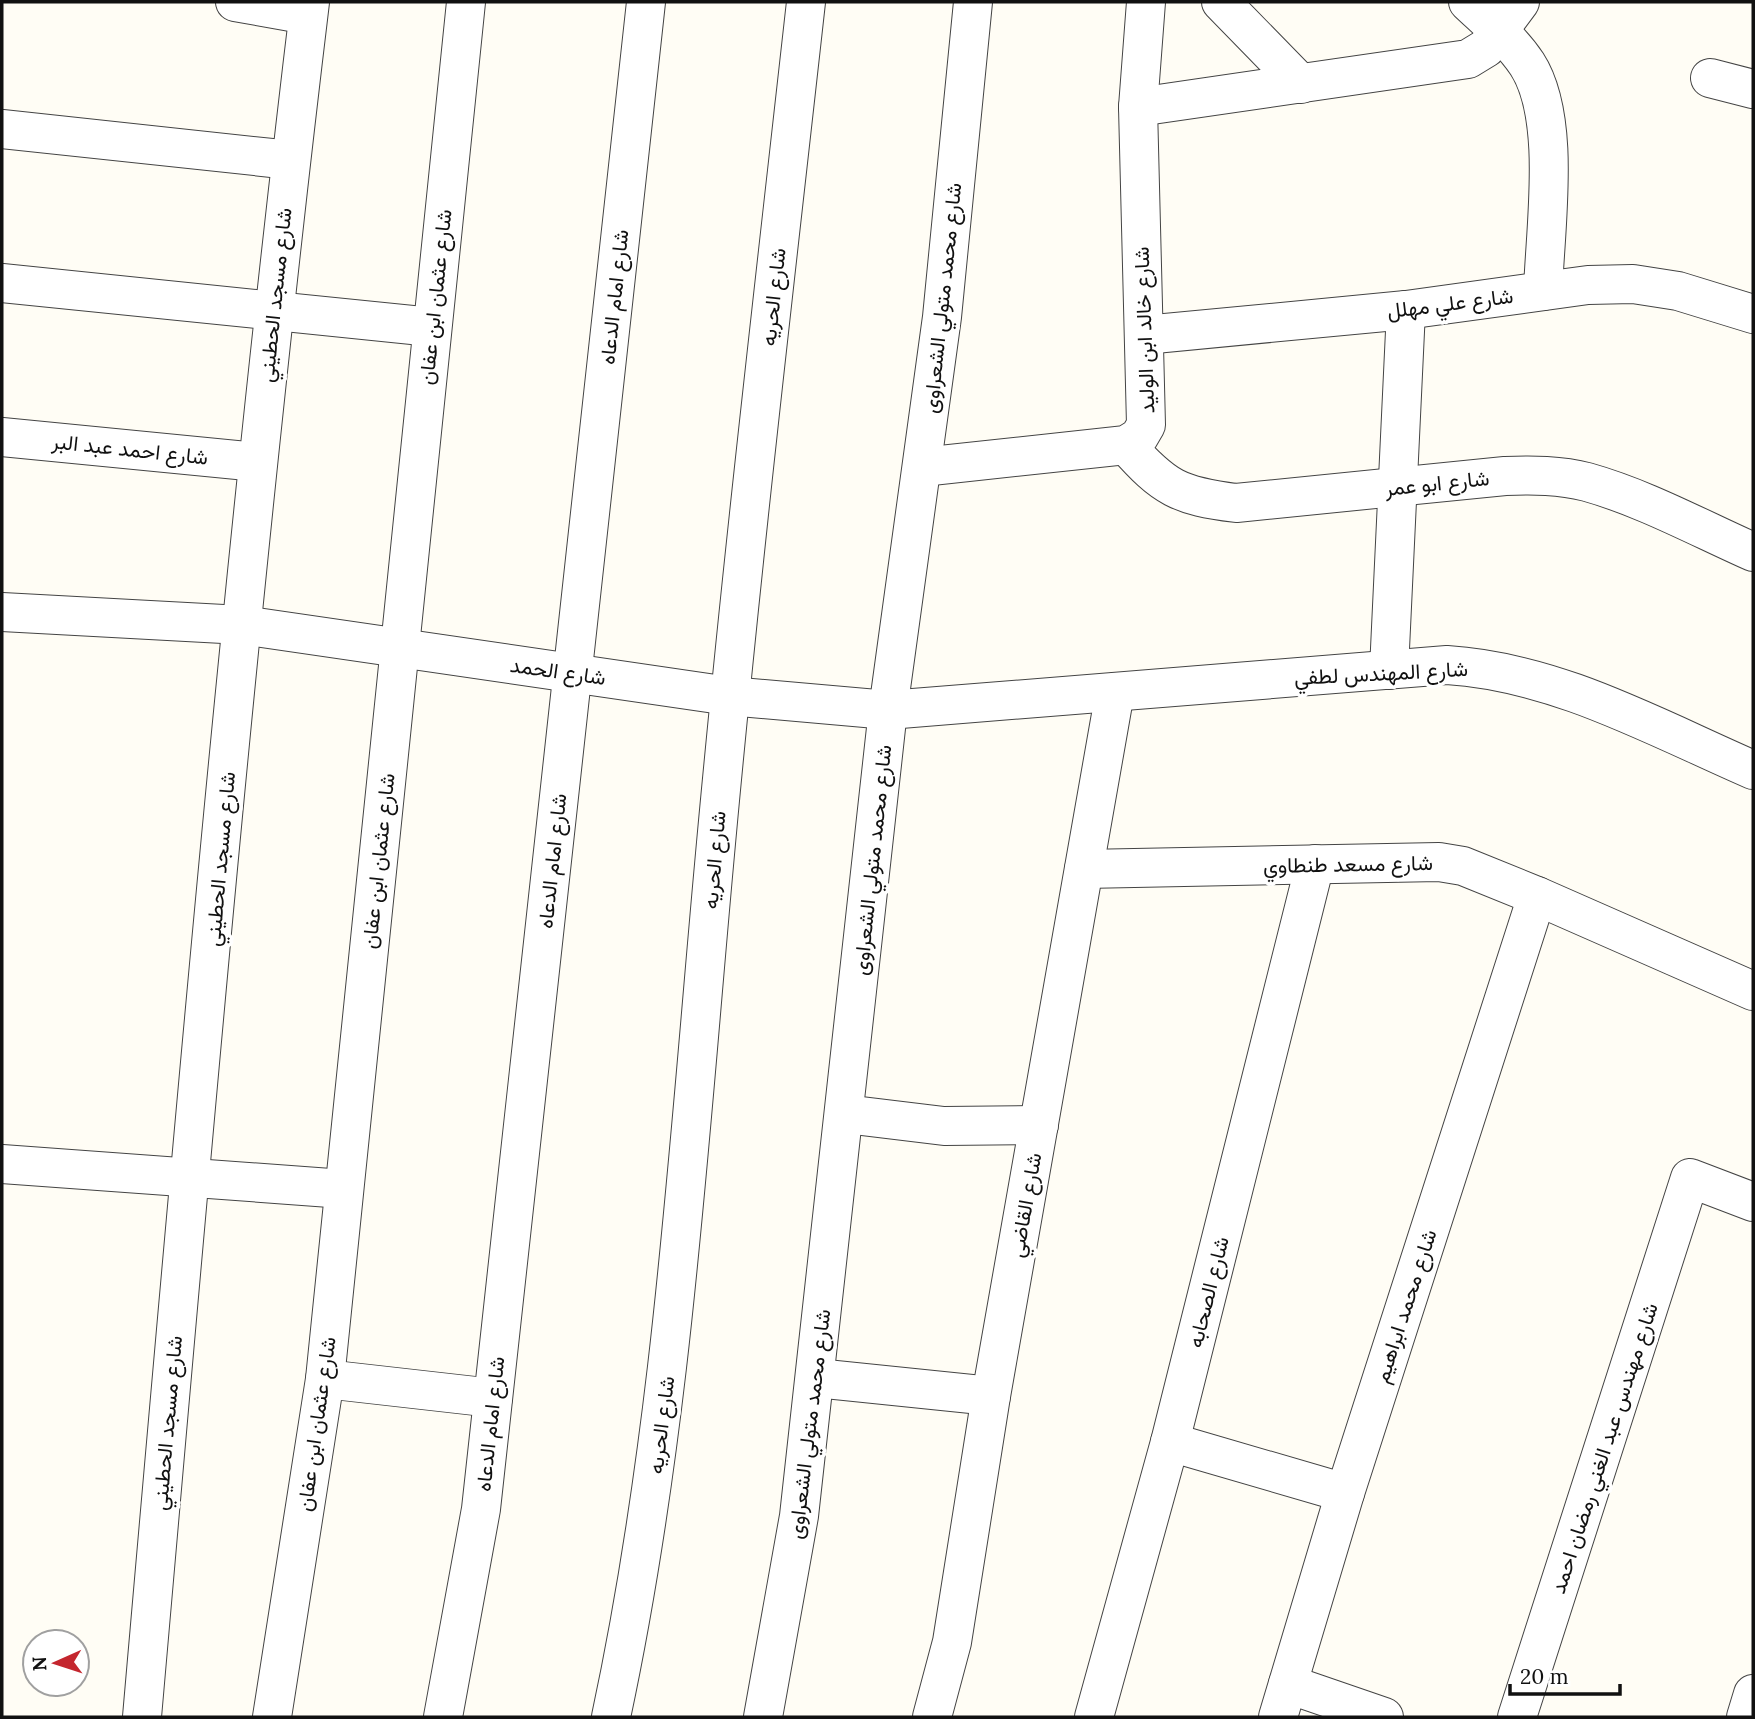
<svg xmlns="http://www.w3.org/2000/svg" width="1755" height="1719" viewBox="0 0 1755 1719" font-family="Lora,Vazirmatn,serif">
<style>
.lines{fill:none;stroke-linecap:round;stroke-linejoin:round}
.minor-casing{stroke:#444;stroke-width:40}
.minor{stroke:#fff;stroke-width:38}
.labels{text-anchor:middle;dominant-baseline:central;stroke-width:7;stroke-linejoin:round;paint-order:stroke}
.street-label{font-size:21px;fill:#111;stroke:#fff}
</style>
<rect width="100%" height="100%" fill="#fffdf5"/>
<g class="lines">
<defs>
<g id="minor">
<path d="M 235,2 L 308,15"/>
<path d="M 1221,2 L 1301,84"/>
<path d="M 1468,2 C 1488,21 1511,40 1527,64 C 1562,118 1545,227 1543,291"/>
<path d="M 1710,78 L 1753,89"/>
<path d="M 1138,107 L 1468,59 L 1486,48 L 1520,2"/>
<path d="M 2,129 L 291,160"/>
<path d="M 2,283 L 432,327"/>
<path d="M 1144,335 L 1406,310 L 1588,285 L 1633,284 L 1678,291 L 1753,314"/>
<path d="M 2,437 L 258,462"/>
<path d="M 1126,445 C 1164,488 1179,496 1236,503 L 1505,476 C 1533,475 1560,475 1587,482 C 1644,498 1699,528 1753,552"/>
<path d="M 922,467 L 1126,445 L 1139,437 L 1146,425 L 1138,107 L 1146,2"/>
<path d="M 2,612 L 242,625 L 729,696 L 888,710 L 1447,665 C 1557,672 1654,727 1753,770"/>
<path d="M 1389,670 L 1406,310"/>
<path d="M 1084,869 L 1439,862 L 1463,866 L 1537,896 L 1753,991"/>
<path d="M 845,1114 L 944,1126 L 1039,1125"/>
<path d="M 2,1164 L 344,1189"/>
<path d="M 816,1378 L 991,1396"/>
<path d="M 325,1379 L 493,1398"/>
<path d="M 1170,1442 L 1345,1493"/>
<path d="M 1288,1684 L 1384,1717"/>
<path d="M 142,1717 C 192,1145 241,572 310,2"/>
<path d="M 272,1717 L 325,1379 L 466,2"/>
<path d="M 443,1717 L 481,1509 L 646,2"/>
<path d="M 611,1717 C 671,1437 688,1150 714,865 C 740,577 774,289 806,2"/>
<path d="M 763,1717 L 799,1516 L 888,710 L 942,317 L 973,2"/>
<path d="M 932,1717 L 952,1642 L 991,1396 L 1115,692"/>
<path d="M 1094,1717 L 1170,1442 L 1315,864"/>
<path d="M 1278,1717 L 1345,1493 L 1537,896"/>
<path d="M 1517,1717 L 1690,1178 L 1753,1202"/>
<path d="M 1746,1717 L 1753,1694"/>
</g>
</defs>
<!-- minor casing -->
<use href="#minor" class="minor-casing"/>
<!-- minor -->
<use href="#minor" class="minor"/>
</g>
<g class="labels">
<!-- street labels -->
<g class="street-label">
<text transform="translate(275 295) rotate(-84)">شارع مسجد الحطيني</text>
<text transform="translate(435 297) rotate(-84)">شارع عثمان ابن عفان</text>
<text transform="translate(614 297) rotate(-84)">شارع امام الدعاه</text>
<text transform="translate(773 297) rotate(-84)">شارع الحريه</text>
<text transform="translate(942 298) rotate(-84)">شارع محمد متولي الشعراوى</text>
<text transform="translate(1450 303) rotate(-7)">شارع علي مهلل</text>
<text transform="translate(1144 330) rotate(-92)">شارع خالد ابن الوليد</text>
<text transform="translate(130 449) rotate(6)">شارع احمد عبد البر</text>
<text transform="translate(1437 483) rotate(-6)">شارع ابو عمر</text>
<text transform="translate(558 671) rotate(8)">شارع الحمد</text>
<text transform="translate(1381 673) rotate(-3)">شارع المهندس لطفي</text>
<text transform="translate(220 859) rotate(-85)">شارع مسجد الحطيني</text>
<text transform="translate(714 860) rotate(-85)">شارع الحريه</text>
<text transform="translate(872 860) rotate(-84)">شارع محمد متولي الشعراوى</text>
<text transform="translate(378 861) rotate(-84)">شارع عثمان ابن عفان</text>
<text transform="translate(552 861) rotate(-84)">شارع امام الدعاه</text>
<text transform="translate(1348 864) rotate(-1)">شارع مسعد طنطاوي</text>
<text transform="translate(1025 1205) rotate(-80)">شارع القاضي</text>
<text transform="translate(1208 1292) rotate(-76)">شارع الصحابه</text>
<text transform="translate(1405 1306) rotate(-72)">شارع محمد ابراهيم</text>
<text transform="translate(167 1423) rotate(-85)">شارع مسجد الحطيني</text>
<text transform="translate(316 1424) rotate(-82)">شارع عثمان ابن عفان</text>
<text transform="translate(490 1424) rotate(-84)">شارع امام الدعاه</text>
<text transform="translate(809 1424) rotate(-83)">شارع محمد متولي الشعراوى</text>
<text transform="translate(661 1425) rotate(-83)">شارع الحريه</text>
<text transform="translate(1604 1448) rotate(-72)">شارع مهندس عبد الغني رمضان احمد</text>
</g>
</g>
<!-- border -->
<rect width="1755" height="1719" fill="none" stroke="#111111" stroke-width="7"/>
<!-- north arrow -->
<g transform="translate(56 1663) rotate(267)"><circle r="33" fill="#ffffff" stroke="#a0a0a0" stroke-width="2"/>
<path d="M0-5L12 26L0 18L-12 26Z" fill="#c4262e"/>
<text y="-10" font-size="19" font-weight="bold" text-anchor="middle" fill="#111111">N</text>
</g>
<!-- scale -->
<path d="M1510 1684v10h110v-10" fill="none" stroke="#111111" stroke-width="3.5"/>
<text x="1520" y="1684" font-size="21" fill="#111111" stroke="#ffffff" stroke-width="5" paint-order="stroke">20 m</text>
</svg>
